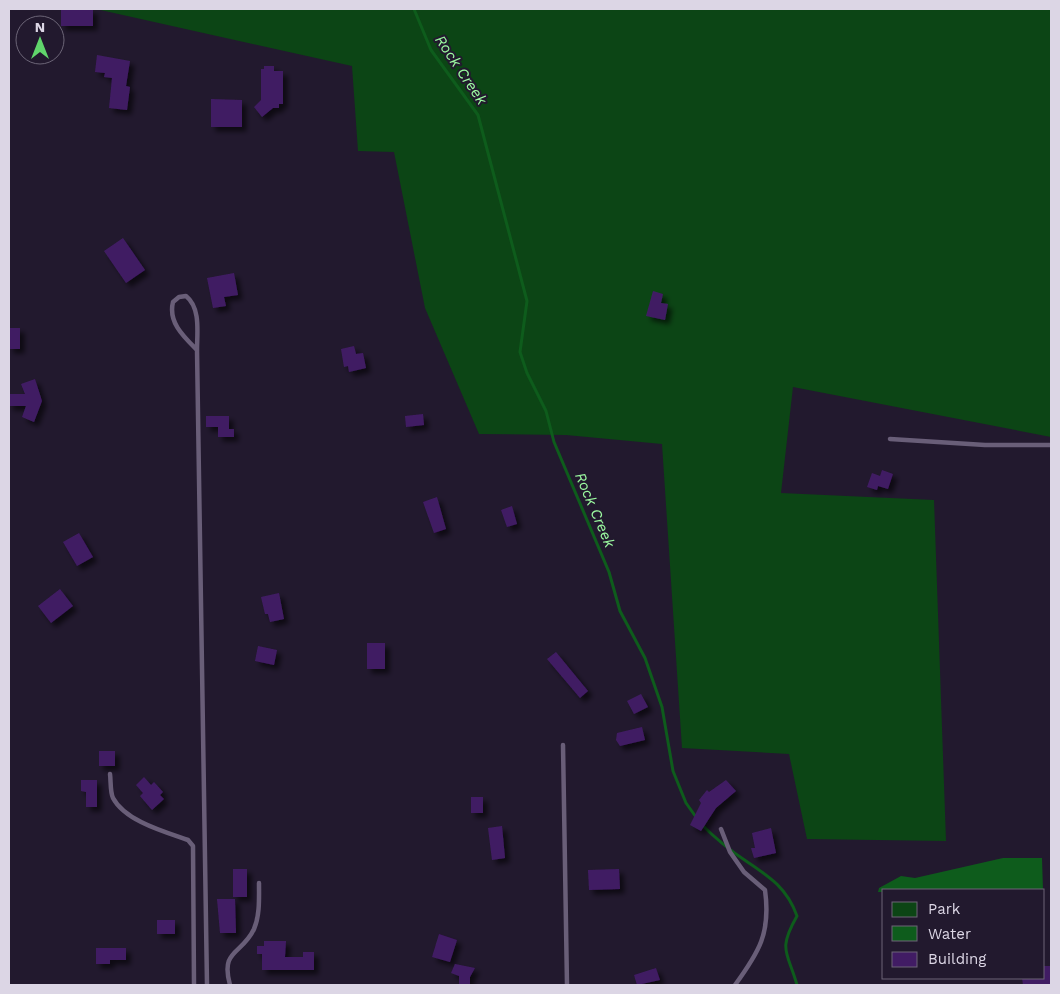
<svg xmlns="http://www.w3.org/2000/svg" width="1060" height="994" viewBox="0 0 1060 994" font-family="'Work Sans',sans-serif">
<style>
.green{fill:#0c4515}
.water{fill:#0e5c1c}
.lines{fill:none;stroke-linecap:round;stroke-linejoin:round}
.stream{stroke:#0e5c1c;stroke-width:3}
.building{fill:#411c64;filter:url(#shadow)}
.service{stroke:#695e78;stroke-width:4.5}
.labels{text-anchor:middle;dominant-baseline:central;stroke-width:4;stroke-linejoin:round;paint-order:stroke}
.water-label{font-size:15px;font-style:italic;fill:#9cfba1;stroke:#22192e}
</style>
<defs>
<filter id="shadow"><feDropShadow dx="4.5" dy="4.5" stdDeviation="2.5" flood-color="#0009"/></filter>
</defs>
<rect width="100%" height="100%" fill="#22192e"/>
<!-- green -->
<path class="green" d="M 96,9 L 1051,9 L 1051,437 L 793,387 L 781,493 L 934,500 L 946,841 L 807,839 L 789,754 L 682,748 L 662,444 L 566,435 L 479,434 L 425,308 L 394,152 L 358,151 L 352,66 Z"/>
<!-- water -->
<path class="water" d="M 1003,858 L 1042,858 L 1043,890 L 878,892 L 879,888 L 901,876 L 915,878 Z"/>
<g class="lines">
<!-- stream -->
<g class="stream">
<path d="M 414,9 L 431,50 L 478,115 L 527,301 L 520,352 L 527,373 L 546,411 L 554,442 L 609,572 L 620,611 L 645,658 L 662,707 L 673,771 L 686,803 L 696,817"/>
<path d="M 701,824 C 714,837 731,851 746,861 C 770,877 787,888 797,916 C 777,951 788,952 797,985"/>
</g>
</g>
<!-- building -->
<g class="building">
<rect x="61" y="9" width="32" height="17"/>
<path d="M 97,55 L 130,61 L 126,86 L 130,87 L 127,110 L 109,108 L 112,78 L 104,77 L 105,73 L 95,72 Z"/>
<path d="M 264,66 L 274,66 L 274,71 L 283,71 L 283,104 L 279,104 L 279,108 L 273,108 L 262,117 L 254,107 L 261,100 L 261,69 L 264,69 Z"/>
<path d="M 211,99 L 242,100 L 242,127 L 211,127 Z"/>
<path d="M 123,238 L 145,270 L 126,283 L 104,251 Z"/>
<path d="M 234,273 L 238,295 L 224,297 L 226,306 L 213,308 L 207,278 Z"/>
<path d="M 653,291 L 663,294 L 661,303 L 668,304 L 665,320 L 646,316 Z"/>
<rect x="9" y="328" width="11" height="21"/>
<path d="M 354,346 L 356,354 L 363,353 L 366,368 L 349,372 L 348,366 L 344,367 L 341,349 Z"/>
<path d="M 35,379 L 42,401 L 34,422 L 22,417 L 26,406 L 9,406 L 9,394 L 25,394 L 21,384 Z"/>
<path d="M 423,414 L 424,425 L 406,427 L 405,416 Z"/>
<path d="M 206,416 L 229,416 L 229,429 L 234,429 L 234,437 L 218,437 L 218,427 L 206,427 Z"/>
<path d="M 882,470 L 893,474 L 888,489 L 878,486 L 877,490 L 867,487 L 872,473 L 880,476 Z"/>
<path d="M 437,497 L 446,529 L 434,533 L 423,502 Z"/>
<path d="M 512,506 L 517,524 L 507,527 L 501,510 Z"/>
<path d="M 79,533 L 93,557 L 77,566 L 63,542 Z"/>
<path d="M 60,589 L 73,606 L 51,623 L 38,606 Z"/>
<path d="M 279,593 L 284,619 L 270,622 L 268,614 L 265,614 L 261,597 Z"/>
<rect x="367" y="643" width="18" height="26"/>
<path d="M 258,646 L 277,650 L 274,665 L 255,661 Z"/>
<path d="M 556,652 L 588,691 L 580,698 L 547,659 Z"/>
<path d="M 641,694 L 648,707 L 634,714 L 627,701 Z"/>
<path d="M 642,727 L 645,740 L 620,746 L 616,740 L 617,733 Z"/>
<rect x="99" y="751" width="16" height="15"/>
<path d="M 144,777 L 151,785 L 154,782 L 163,792 L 160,795 L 164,799 L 152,810 L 140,796 L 143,793 L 136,785 Z"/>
<path d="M 81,780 L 97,780 L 97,807 L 86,807 L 86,792 L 81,791 Z"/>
<path d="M 726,780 L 736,791 L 716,808 L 701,831 L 690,825 L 701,803 L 699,800 L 707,790 L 709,792 Z"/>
<rect x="471" y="797" width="12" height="16"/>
<path d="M 502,826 L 505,858 L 492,860 L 488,828 Z"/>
<path d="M 771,828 L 776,853 L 754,858 L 751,848 L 755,848 L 752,833 Z"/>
<rect x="233" y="869" width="14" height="28"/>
<path d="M 619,869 L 620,889 L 589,890 L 588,870 Z"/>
<path d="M 217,899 L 235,899 L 236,933 L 220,933 Z"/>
<rect x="157" y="920" width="18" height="14"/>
<path d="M 439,934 L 457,940 L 450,962 L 432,957 Z"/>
<path d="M 264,941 L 286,941 L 285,957 L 303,957 L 303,952 L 314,952 L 314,970 L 262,970 L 262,954 L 257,954 L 257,946 L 264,946 Z"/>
<path d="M 96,948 L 126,948 L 126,960 L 110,960 L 110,964 L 96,964 Z"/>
<path d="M 455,964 L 475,968 L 470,977 L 470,985 L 459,985 L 459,976 L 451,973 Z"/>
<path d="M 1044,966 L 1051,966 L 1051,985 L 1023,985 L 1022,978 L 1044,978 Z"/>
<path d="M 656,968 L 660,980 L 637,985 L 634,975 Z"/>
</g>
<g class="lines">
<!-- service -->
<g class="service">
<path d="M 197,350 C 183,336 168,322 173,302 L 179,297 L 186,296 C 201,308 197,333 197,350 L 207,985"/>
<path d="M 890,439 L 985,445 L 1051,445"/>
<path d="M 563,745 L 567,985"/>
<path d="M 110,774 C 111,781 110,792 113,798 C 125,821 165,832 188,840 L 193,846 L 194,985"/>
<path d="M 721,829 L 730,852 L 744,872 L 765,890 C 771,933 759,952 735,985"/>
<path d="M 230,985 C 220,949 242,955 254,929 C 260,915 259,898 259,883"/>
</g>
</g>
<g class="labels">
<!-- water labels -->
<g class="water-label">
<text transform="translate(461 70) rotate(56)">Rock Creek</text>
<text transform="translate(595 510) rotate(67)">Rock Creek</text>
</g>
</g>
<!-- border -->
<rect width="1060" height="994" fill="none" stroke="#dcd6e5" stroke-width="20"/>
<!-- legend -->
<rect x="882" y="889" width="162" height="90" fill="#22192e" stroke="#6c6577"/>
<rect x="892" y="902" width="25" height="15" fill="#0c4515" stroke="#6c6577"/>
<text x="928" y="914" font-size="15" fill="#dcd6e5">Park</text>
<rect x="892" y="926" width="25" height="15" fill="#0e5c1c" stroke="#6c6577"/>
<text x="928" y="939" font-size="15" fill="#dcd6e5">Water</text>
<rect x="892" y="952" width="25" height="15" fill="#411c64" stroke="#6c6577"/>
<text x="928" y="964" font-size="15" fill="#dcd6e5">Building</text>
<!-- north arrow -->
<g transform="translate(40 40)"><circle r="24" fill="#22192e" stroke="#6c6577"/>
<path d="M0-4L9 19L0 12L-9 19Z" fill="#60d56b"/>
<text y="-8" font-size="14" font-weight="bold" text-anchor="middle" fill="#dcd6e5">N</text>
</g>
</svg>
